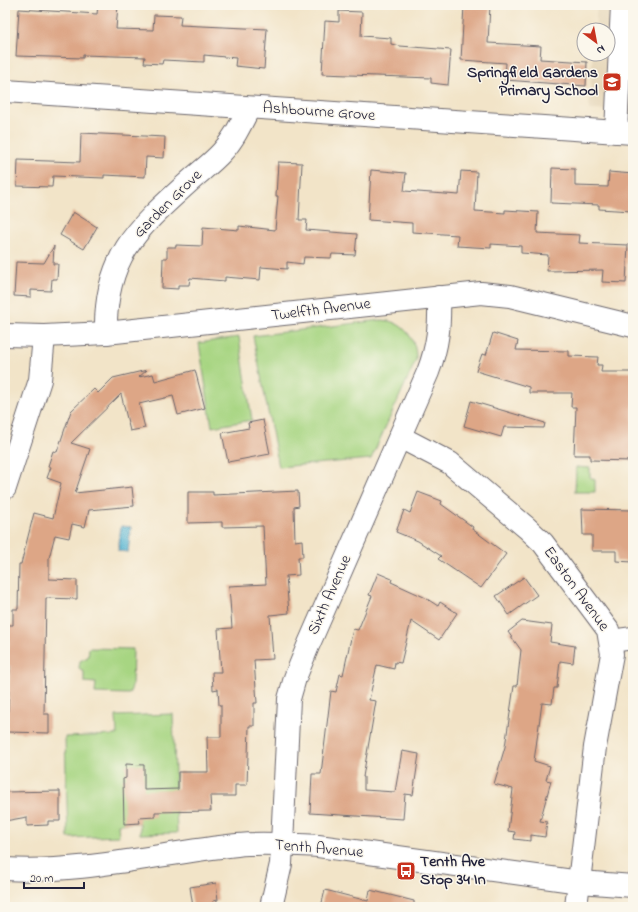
<svg xmlns="http://www.w3.org/2000/svg" width="638" height="912" viewBox="0 0 638 912" font-family="'Indie Flower',sans-serif">
<style>
.built{fill:#e5d5b7}
.green{fill:#a7d582;stroke:#647c5e}
.water{fill:#54b4d2;stroke:#3b6b86}
.building{fill:#dda686}
.lines{fill:none;stroke-linecap:round;stroke-linejoin:round}
.minor-casing{stroke:#6b666c;stroke-width:24}
.minor{stroke:#fff;stroke-width:22}
.labels{text-anchor:middle;dominant-baseline:central;stroke-width:3;stroke-linejoin:round;paint-order:stroke}
.poi-label{font-size:16px;font-weight:bold;fill:#22223b;stroke:#fbf7ec;text-anchor:end}
.street-label{font-size:16px;fill:#22223b;stroke:#fbf7ec}
</style>
<rect width="100%" height="100%" fill="#fbf7ec"/>
<filter id="ink" filterUnits="userSpaceOnUse"><feTurbulence type="fractalNoise" baseFrequency=".025" numOctaves="2"/><feDisplacementMap in="SourceGraphic" scale="8" xChannelSelector="R" yChannelSelector="G"/><feConvolveMatrix kernelMatrix="1 2 1 2 8 2 1 2 1" color-interpolation-filters="sRGB"/></filter>
<filter id="wash" filterUnits="userSpaceOnUse"><feTurbulence type="fractalNoise" baseFrequency=".012" numOctaves="4" result="noise"/><feDisplacementMap in="SourceGraphic" scale="16" xChannelSelector="R" yChannelSelector="G"/><feGaussianBlur stdDeviation="0.9" result="paint"/><feColorMatrix in="noise" values="0 0 0 0 0 0 0 0 0 0 0 0 0 0 0 0 0 1.4 0 .05"/><feComposite in="paint" operator="in"/></filter>
<g filter="url(#wash)">
<rect width="100%" height="100%" fill="#f2e4c8"/>
<!-- built -->
<path class="built" d="M 597,5 L 633,5 L 633,111 L 589,110 L 593,54 L 608,54 L 608,30 L 595,30 Z"/>
<!-- green -->
<g class="green">
<path d="M 380,320 C 402,320 417,338 416,360 L 371,459 L 279,467 L 253,336 Z"/>
<path d="M 239,337 L 252,420 L 212,427 L 199,343 Z"/>
<path d="M 576,467 L 590,468 L 590,477 L 595,480 L 595,492 L 575,492 Z"/>
<path d="M 89,648 L 133,649 L 132,687 L 129,694 L 95,693 L 96,683 L 84,682 L 84,672 L 79,668 L 80,661 L 88,657 Z"/>
<path d="M 173,714 L 177,833 L 140,834 L 140,823 L 118,824 L 119,836 L 68,838 L 65,737 L 117,735 L 116,716 Z"/>
</g>
<!-- water -->
<path class="water" d="M 121,526 L 131,527 L 128,552 L 118,551 Z"/>
<g id="blocks">
<!-- building -->
<g class="building">
<path d="M 98,5 L 118,5 L 116,29 L 153,30 L 154,15 L 181,16 L 180,25 L 267,29 L 264,69 L 235,66 L 236,58 L 204,55 L 204,62 L 163,60 L 162,64 L 144,63 L 145,57 L 83,55 L 83,58 L 16,56 L 19,9 L 97,14 Z"/>
<path d="M 464,5 L 490,5 L 488,43 L 541,46 L 540,59 L 587,62 L 586,86 L 505,80 L 506,63 L 461,60 Z"/>
<path d="M 339,11 L 362,12 L 361,36 L 391,38 L 391,44 L 400,46 L 451,50 L 448,85 L 431,83 L 431,78 L 322,74 L 325,21 L 339,22 Z"/>
<path d="M 81,133 L 165,137 L 164,158 L 146,157 L 145,177 L 104,175 L 104,178 L 53,176 L 52,187 L 17,186 L 18,160 L 80,162 Z"/>
<path d="M 278,162 L 302,163 L 299,220 L 307,220 L 306,230 L 357,234 L 355,255 L 332,254 L 331,258 L 304,257 L 303,264 L 287,262 L 287,269 L 261,267 L 260,280 L 225,277 L 225,281 L 190,278 L 189,285 L 178,285 L 178,289 L 162,288 L 163,258 L 167,258 L 167,247 L 176,247 L 176,245 L 202,246 L 203,227 L 239,230 L 239,226 L 275,230 L 278,196 L 276,196 Z"/>
<path d="M 552,168 L 575,169 L 575,186 L 608,187 L 609,172 L 633,174 L 632,211 L 599,209 L 599,205 L 551,203 Z"/>
<path d="M 371,170 L 406,173 L 404,191 L 459,195 L 461,171 L 477,172 L 475,211 L 505,213 L 505,210 L 538,212 L 537,233 L 580,235 L 579,243 L 628,245 L 626,283 L 602,282 L 603,270 L 547,271 L 548,255 L 521,253 L 521,246 L 491,244 L 491,248 L 457,246 L 458,235 L 412,232 L 412,223 L 368,220 Z"/>
<path d="M 73,212 L 97,227 L 84,249 L 60,235 Z"/>
<path d="M 54,246 L 53,264 L 58,264 L 57,279 L 52,279 L 51,291 L 31,290 L 31,297 L 14,296 L 16,262 L 44,263 Z"/>
<path d="M 493,333 L 518,341 L 516,350 L 569,351 L 569,356 L 598,357 L 597,365 L 602,365 L 601,372 L 633,372 L 633,461 L 590,460 L 590,455 L 574,455 L 576,407 L 571,407 L 572,393 L 529,393 L 529,387 L 476,371 L 482,354 L 486,355 Z"/>
<path d="M 147,370 L 139,377 L 153,374 L 155,381 L 195,370 L 205,408 L 178,415 L 173,396 L 139,404 L 145,428 L 130,431 L 121,394 L 71,443 L 90,449 L 75,493 L 132,487 L 134,506 L 89,510 L 85,527 L 72,524 L 69,538 L 55,535 L 49,558 L 49,579 L 77,580 L 77,599 L 46,598 L 44,714 L 49,714 L 49,733 L 7,732 L 10,666 L 7,665 L 9,641 L 5,641 L 5,625 L 13,625 L 13,609 L 18,609 L 19,564 L 21,564 L 34,513 L 53,518 L 61,483 L 47,478 L 51,467 L 48,466 L 53,451 L 57,452 L 71,411 L 94,389 L 98,393 L 113,378 Z"/>
<path d="M 471,401 L 545,423 L 544,428 L 504,427 L 501,437 L 464,426 Z"/>
<path d="M 263,420 L 270,454 L 228,462 L 222,433 L 249,428 L 248,423 Z"/>
<path d="M 298,491 L 299,506 L 294,507 L 295,541 L 302,540 L 303,557 L 298,557 L 299,575 L 286,576 L 289,613 L 270,615 L 273,659 L 254,660 L 257,703 L 254,703 L 254,726 L 249,726 L 247,785 L 235,785 L 235,796 L 210,796 L 211,811 L 155,812 L 155,817 L 139,818 L 140,823 L 124,824 L 123,779 L 126,778 L 126,764 L 144,765 L 144,790 L 178,789 L 178,772 L 208,772 L 207,737 L 221,737 L 221,705 L 219,705 L 218,689 L 213,690 L 212,672 L 221,672 L 218,629 L 232,628 L 229,586 L 266,584 L 263,526 L 222,527 L 222,522 L 188,523 L 188,492 L 213,492 L 213,495 Z"/>
<path d="M 418,492 L 442,501 L 441,504 L 473,527 L 472,529 L 506,554 L 481,588 L 438,559 L 441,556 L 418,541 L 396,532 L 404,510 L 410,513 Z"/>
<path d="M 582,509 L 633,510 L 633,562 L 616,561 L 616,551 L 592,551 L 592,535 L 583,535 Z"/>
<path d="M 378,573 L 392,579 L 391,582 L 424,597 L 438,606 L 440,602 L 457,613 L 439,640 L 411,621 L 401,663 L 395,662 L 394,669 L 377,665 L 369,700 L 376,701 L 363,777 L 364,777 L 364,790 L 395,792 L 402,751 L 419,754 L 413,795 L 405,794 L 403,819 L 310,813 L 312,774 L 321,774 L 331,691 L 336,692 L 340,674 L 343,675 L 353,629 L 358,630 L 372,596 L 369,595 Z"/>
<path d="M 524,577 L 537,595 L 509,615 L 496,596 Z"/>
<path d="M 522,621 L 552,625 L 550,642 L 575,646 L 573,663 L 560,661 L 557,688 L 554,688 L 552,704 L 542,703 L 534,761 L 550,766 L 546,780 L 551,781 L 540,821 L 547,822 L 545,837 L 531,835 L 531,841 L 514,839 L 515,832 L 508,831 L 513,789 L 494,784 L 505,747 L 514,686 L 517,686 L 521,650 L 508,632 Z"/>
<path d="M 60,791 L 60,821 L 48,821 L 48,825 L 27,826 L 27,817 L 5,821 L 5,792 Z"/>
<path d="M 216,883 L 218,900 L 213,901 L 214,907 L 193,907 L 190,887 Z"/>
<path d="M 325,890 L 368,901 L 370,890 L 414,901 L 414,907 L 321,907 Z"/>
</g>
</g>
</g>
<g filter="url(#ink)">
<use href="#blocks" fill-opacity="0" stroke="#6b666c" stroke-width="1"/>
<g class="lines">
<defs>
<g id="minor">
<path d="M 5,91 L 633,133"/>
<path d="M 616,132 L 622,5"/>
<path d="M 106,333 C 104,256 138,228 191,180 C 201,171 213,162 222,152 C 234,139 241,124 249,108"/>
<path d="M 5,335 L 44,336 L 106,333 L 481,293 L 510,296 L 633,326"/>
<path d="M 400,437 L 450,463 L 527,528 L 543,543 L 608,630 L 612,654 L 595,747 L 576,907"/>
<path d="M 5,488 L 40,380 L 44,336"/>
<path d="M 611,641 L 633,638"/>
<path d="M 5,869 C 83,874 159,853 237,845 C 264,842 292,845 318,846 L 580,882 L 633,886"/>
<path d="M 271,907 L 281,864 L 289,699 L 295,678 L 308,646 L 428,372 C 438,346 440,324 439,297"/>
</g>
</defs>
<!-- minor casing -->
<use href="#minor" class="minor-casing"/>
<!-- minor -->
<use href="#minor" class="minor"/>
</g>
</g>
<!-- icons -->
<defs>
<symbol id="school-square" viewBox="-11 -11 22 22"><rect x="-9" y="-9" width="18" height="18" rx="4" fill="#c8321e" stroke="#fbf7ec"/><path d="M0-5L7-2L0 1L-7-2ZM-4 1L0 2.5L4 1V4Q0 6-4 4Z" fill="#fff"/></symbol>
<symbol id="bus-square" viewBox="-11 -11 22 22"><rect x="-9" y="-9" width="18" height="18" rx="4" fill="#c8321e" stroke="#fbf7ec"/><path d="M-5-6H5V4H4V6H2V4H-2V6H-4V4H-5ZM-3.5-4V0h7V-4ZM-3.5 1.2v1.5H-2V1.2ZM2 1.2v1.5H3.5V1.2Z" fill="#fff"/></symbol>
</defs>
<g fill-rule="evenodd">
<use href="#school-square" x="601" y="71" width="22" height="22"/>
<use href="#bus-square" x="395" y="860" width="22" height="22"/>
</g>
<g class="labels">
<!-- poi labels -->
<g class="poi-label">
<text x="598" y="73">Springfield Gardens<tspan x="598" dy="18">Primary School</tspan></text>
<text x="420" y="862" text-anchor="start">Tenth Ave<tspan x="420" dy="18">Stop 34 In</tspan></text>
</g>
<!-- street labels -->
<g class="street-label">
<text transform="translate(319 112) rotate(4)">Ashbourne Grove</text>
<text transform="translate(168 204) rotate(-45)">Garden Grove</text>
<text transform="translate(321 310) rotate(-7)">Twelfth Avenue</text>
<text transform="translate(576 589) rotate(54)">Easton Avenue</text>
<text transform="translate(330 595) rotate(-66)">Sixth Avenue</text>
<text transform="translate(319 849) rotate(5)">Tenth Avenue</text>
</g>
</g>
<!-- margin -->
<rect width="638" height="912" fill="none" stroke="#fbf7ec" stroke-width="20"/>
<!-- north arrow -->
<g transform="translate(596 42) rotate(148)"><circle r="19" fill="#fbf7ec" stroke="#a4a2a5"/>
<path d="M0-3L7 15L0 10L-7 15Z" fill="#c8321e"/>
<text y="-6" font-size="11" font-weight="bold" text-anchor="middle" fill="#22223b">N</text>
</g>
<!-- scale -->
<path d="M24 882v6h60v-6" fill="none" stroke="#22223b" stroke-width="2"/>
<text x="30" y="882" font-size="12" fill="#22223b" stroke="#fbf7ec" stroke-width="3" paint-order="stroke">20 m</text>
</svg>
